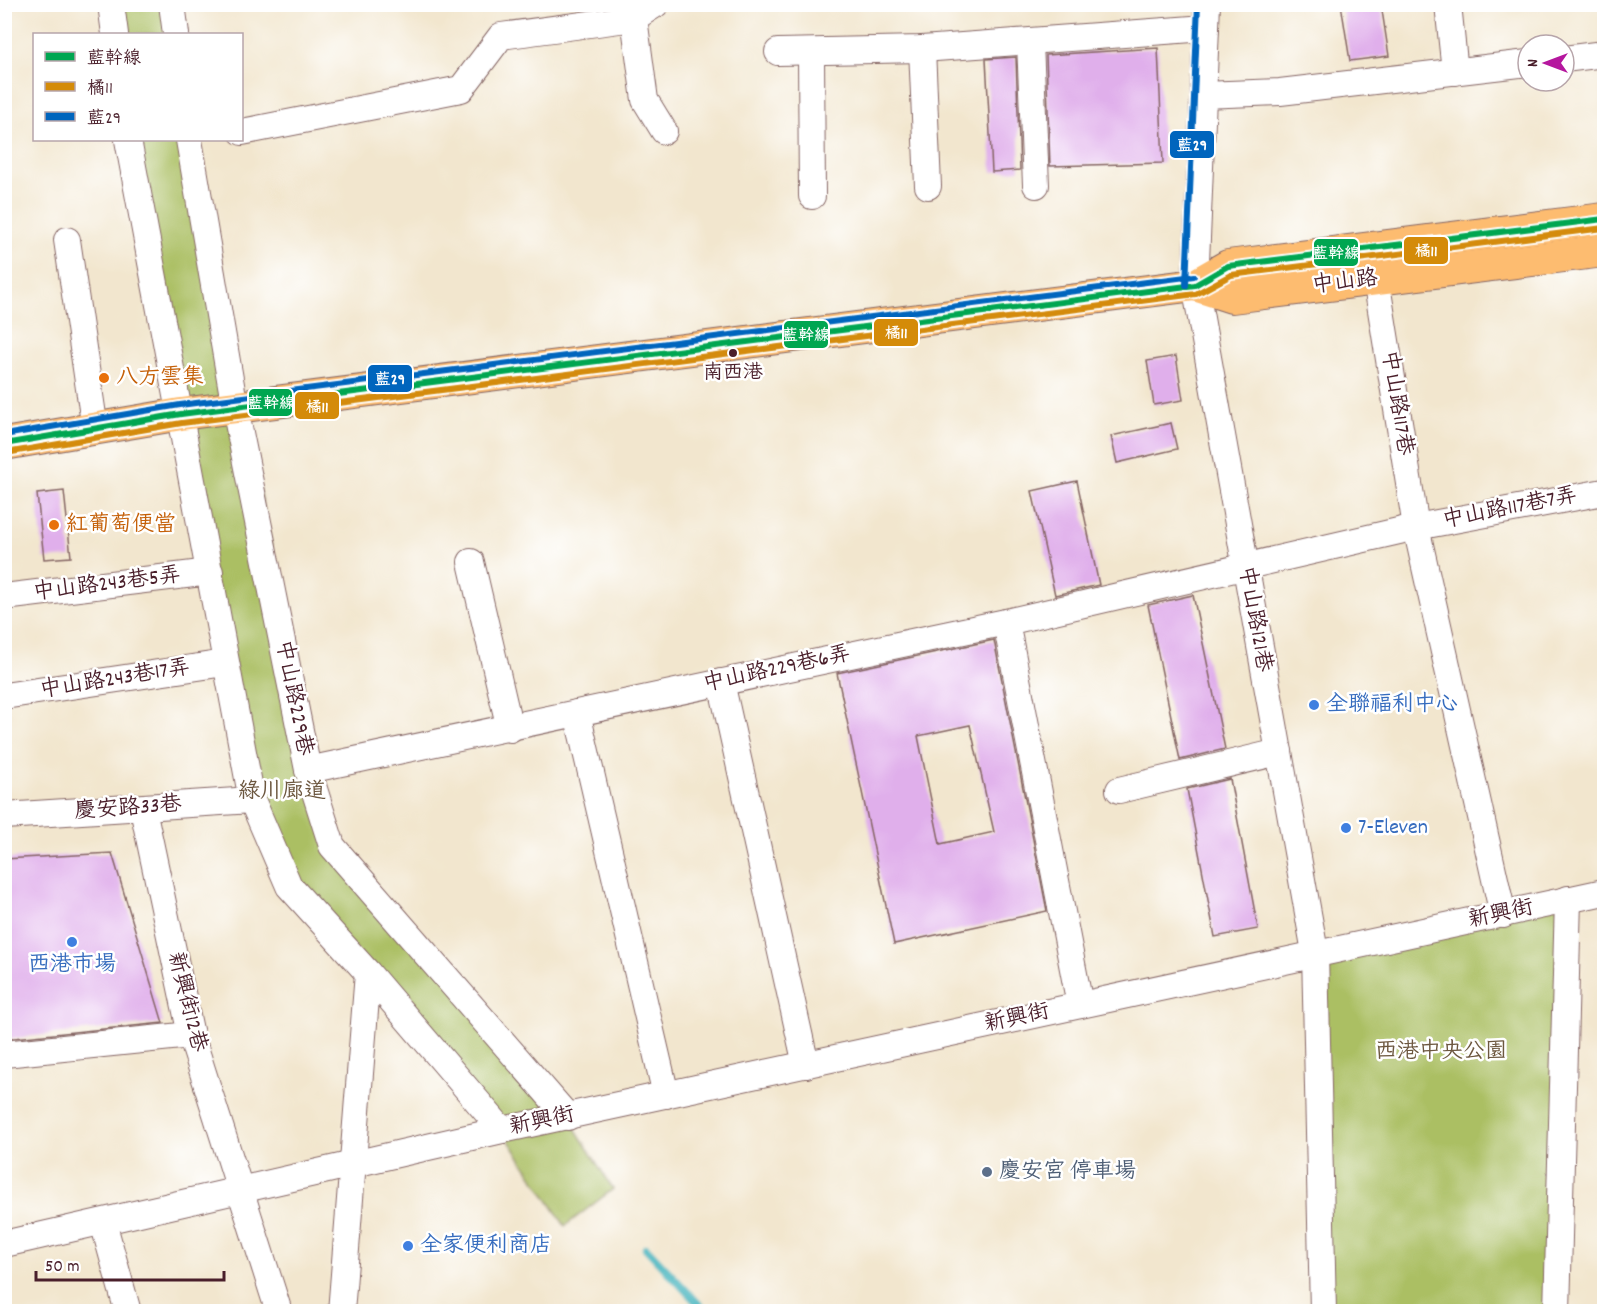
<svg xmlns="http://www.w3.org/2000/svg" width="1609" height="1316" viewBox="0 0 1609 1316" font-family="Dekko,'LXGW WenKai TC',sans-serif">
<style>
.green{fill:#abbf64;stroke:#7a6f48;stroke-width:1.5}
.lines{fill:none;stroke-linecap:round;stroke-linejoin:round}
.stream{stroke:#44b4bd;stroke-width:8}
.building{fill:#e0afeb;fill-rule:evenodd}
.minor-casing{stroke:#856564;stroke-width:28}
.major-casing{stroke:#856564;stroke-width:34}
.minor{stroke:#fff;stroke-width:26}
.major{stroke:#fdbc70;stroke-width:32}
.bus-1-casing{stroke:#fff;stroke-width:10}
.bus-2-casing{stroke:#fff;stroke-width:10}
.bus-3-casing{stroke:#fff;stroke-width:10}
.bus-1{stroke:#00a651;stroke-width:6}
.bus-2{stroke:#d48b09;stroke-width:6}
.bus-3{stroke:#0065bd;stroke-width:6}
.bus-dot{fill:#4a1f2b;stroke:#fff;stroke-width:2}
.food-dot{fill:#e8710a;stroke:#fff;stroke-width:2}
.shop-dot{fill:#3f7fe0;stroke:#fff;stroke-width:2}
.service-dot{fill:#5c6f8a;stroke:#fff;stroke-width:2}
.labels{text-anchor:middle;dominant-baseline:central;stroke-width:5;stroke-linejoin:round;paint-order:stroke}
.bus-label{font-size:20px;fill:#4a1f2b;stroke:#fff}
.street-label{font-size:22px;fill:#4a1f2b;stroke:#fff}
.food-label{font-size:22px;fill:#c56008;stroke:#fff;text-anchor:start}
.shop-label{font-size:22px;fill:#366cbe;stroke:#fff;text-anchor:start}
.park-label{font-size:22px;fill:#6c573f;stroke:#fff}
.service-label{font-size:22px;fill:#4e5e75;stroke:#fff;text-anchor:start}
.line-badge{stroke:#fff;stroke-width:2}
.badge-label{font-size:16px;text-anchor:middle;font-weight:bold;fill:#fff}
</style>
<rect width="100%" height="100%" fill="#fff"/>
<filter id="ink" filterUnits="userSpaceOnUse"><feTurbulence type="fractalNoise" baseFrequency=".0167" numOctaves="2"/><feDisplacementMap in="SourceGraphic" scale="12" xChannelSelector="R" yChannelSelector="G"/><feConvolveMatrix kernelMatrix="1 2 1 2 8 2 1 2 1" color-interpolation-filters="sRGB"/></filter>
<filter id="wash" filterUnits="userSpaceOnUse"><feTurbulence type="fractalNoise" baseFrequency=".008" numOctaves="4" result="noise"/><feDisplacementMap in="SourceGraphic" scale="24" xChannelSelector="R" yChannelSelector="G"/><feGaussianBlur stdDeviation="1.35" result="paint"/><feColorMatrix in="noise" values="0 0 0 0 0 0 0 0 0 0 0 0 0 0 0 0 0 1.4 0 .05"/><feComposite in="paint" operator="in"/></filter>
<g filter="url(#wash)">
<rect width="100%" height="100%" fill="#f2e6ce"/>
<!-- green -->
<g class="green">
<path d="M 111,5 L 172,5 L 176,34 L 115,34 Z"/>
<path d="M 128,140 L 189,140 L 332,846 L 568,1117 L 613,1189 L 565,1226 L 502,1130 L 289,886 L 252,800 Z"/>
<path d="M 1568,899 L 1556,1311 L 1323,1311 L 1315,952 Z"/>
</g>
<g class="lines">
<!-- stream -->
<path class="stream" d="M 646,1248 L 706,1312"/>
</g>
<g id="blocks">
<!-- building -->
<g class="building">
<path d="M 1341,4 L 1381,4 L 1389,56 L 1350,61 Z"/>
<path d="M 1158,48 L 1163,163 L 1050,166 L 1046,55 Z"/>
<path d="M 1016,57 L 1020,170 L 992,172 L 986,59 Z"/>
<path d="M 1176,356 L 1183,400 L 1154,405 L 1147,361 Z"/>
<path d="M 1171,423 L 1177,449 L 1117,463 L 1111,436 Z"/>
<path d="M 1077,481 L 1099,585 L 1055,595 L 1032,491 Z"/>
<path d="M 64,491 L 71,557 L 44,559 L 37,494 Z"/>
<path d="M 1193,595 L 1225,749 L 1180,760 L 1148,605 Z"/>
<path d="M 994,640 L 1047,911 L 894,944 L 837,673 ZM 970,725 L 994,832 L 940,844 L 918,736 Z"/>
<path d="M 1230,779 L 1258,929 L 1215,937 L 1187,789 Z"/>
<path d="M 112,853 L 163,1023 L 4,1039 L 4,859 Z"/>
</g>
</g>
</g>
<g filter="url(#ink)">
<use href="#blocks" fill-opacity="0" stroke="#856564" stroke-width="1.5"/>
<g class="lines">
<defs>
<g id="minor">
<path d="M 111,4 L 115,34"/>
<path d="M 172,4 L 176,34"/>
<path d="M 1207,4 L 1195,285 L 1315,952 L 1323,1312"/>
<path d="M 1448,4 L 1455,72"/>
<path d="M 634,18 L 645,100 L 664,131"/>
<path d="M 1030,43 L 1036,185"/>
<path d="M 922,49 L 928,186"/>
<path d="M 778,52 L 922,49 L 1206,28"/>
<path d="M 811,53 L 812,196"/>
<path d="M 1564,59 L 1604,54"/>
<path d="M 1203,95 L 1280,92 L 1528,63"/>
<path d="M 242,132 L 461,89 L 501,36 L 634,18 L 656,4"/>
<path d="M 128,140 L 252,800 L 289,886 L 368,973 L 502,1130"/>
<path d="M 189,140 L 235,408 L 308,770 L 332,846 L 568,1117"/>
<path d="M 67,240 L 95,429"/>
<path d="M 1376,279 L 1416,527 L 1503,915"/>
<path d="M 471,562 L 510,729"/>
<path d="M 4,597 L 210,572"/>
<path d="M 1006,622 L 1080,1005"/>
<path d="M 721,682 L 806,1065"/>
<path d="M 4,696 L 225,663"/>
<path d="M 577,713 L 666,1095"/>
<path d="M 308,770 L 1006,622 L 1416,527 L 1604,492"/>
<path d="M 1119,790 L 1279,752"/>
<path d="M 143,809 L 191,1035 L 279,1312"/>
<path d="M 4,816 L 252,800"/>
<path d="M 4,1054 L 191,1035"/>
<path d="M 103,1222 L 128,1312"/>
<path d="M 4,1244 L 502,1130 L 1604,892"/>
<path d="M 341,1312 L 368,973"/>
<path d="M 1557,1312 L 1568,899"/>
</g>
<g id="major">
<path d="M 1195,285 L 1232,297 L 1604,251"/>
<path d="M 4,444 L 181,414 L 1195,285 L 1228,266 L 1604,219"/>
</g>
</defs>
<!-- minor casing -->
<use href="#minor" class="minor-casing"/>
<!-- major casing -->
<use href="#major" class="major-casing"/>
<!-- minor -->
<use href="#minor" class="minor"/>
<!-- major -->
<use href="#major" class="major"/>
<defs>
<path id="bus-1" d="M 4,444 L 181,414 L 1195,285 L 1228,266 L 1604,219"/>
<path id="bus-2" d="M 6,453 L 182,423 L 1196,294 L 1231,275 L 1604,228"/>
<g id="bus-3">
<path d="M 1186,285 L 1198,4"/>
<path d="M 4,435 L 180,405 L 1194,276"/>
</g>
</defs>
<!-- bus-1 casing -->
<use href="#bus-1" class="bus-1-casing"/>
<!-- bus-2 casing -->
<use href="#bus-2" class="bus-2-casing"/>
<!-- bus-3 casing -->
<use href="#bus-3" class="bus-3-casing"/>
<!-- bus-1 -->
<use href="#bus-1" class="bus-1"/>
<!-- bus-2 -->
<use href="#bus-2" class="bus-2"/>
<!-- bus-3 -->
<use href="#bus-3" class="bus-3"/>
</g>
</g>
<!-- markers -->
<circle class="bus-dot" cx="733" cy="353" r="5"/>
<g class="food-dot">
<circle cx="104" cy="378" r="6"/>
<circle cx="54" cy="525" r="6"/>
</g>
<g class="shop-dot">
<circle cx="1314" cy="705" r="6"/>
<circle cx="1346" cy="828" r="6"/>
<circle cx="72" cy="942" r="6"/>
<circle cx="408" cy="1246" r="6"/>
</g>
<circle class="service-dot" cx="987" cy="1172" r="6"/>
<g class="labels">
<!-- bus labels -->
<g class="bus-label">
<text x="733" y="374">南西港</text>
</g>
<!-- street labels -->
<g class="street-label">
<text transform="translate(1345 283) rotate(-7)">中山路</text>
<text transform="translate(1396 403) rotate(81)">中山路117巷</text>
<text transform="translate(1510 509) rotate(-11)">中山路117巷7弄</text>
<text transform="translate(107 585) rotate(-7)">中山路243巷5弄</text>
<text transform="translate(1254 619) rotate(80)">中山路121巷</text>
<text transform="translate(777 670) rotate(-12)">中山路229巷6弄</text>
<text transform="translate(115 680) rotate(-9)">中山路243巷17弄</text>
<text transform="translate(293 698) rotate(79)">中山路229巷</text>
<text transform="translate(128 809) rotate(-4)">慶安路33巷</text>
<text transform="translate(1501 915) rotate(-12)">新興街</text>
<text transform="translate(186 1002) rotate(76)">新興街12巷</text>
<text transform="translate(1017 1019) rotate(-12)">新興街</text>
<text transform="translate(542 1122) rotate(-12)">新興街</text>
</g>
<!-- food labels -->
<g class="food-label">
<text x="116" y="378">八方雲集</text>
<text x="66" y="525">紅葡萄便當</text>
</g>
<!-- shop labels -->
<g class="shop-label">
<text x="1326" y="705">全聯福利中心</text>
<text x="1358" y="828">7-Eleven</text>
<text x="72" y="965" text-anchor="middle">西港市場</text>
<text x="420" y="1246">全家便利商店</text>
</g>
<!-- park labels -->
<g class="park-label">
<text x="282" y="792">綠川廊道</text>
<text x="1441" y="1052">西港中央公園</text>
</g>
<!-- service labels -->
<g class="service-label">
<text x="999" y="1172">慶安宮 停車場</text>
</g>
</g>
<g class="line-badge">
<rect x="1169" y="130" width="46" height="29" rx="6" fill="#0065bd"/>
<rect x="1403" y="236" width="46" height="29" rx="6" fill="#d48b09"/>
<rect x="1313" y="238" width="46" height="29" rx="6" fill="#00a651"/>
<rect x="873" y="318" width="46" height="29" rx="6" fill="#d48b09"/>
<rect x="783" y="320" width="46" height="29" rx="6" fill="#00a651"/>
<rect x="367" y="364" width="46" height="29" rx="6" fill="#0065bd"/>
<rect x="248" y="388" width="45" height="29" rx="6" fill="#00a651"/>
<rect x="294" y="391" width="46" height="29" rx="6" fill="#d48b09"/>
</g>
<g class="badge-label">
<text x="1192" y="150">藍29</text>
<text x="1426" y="256">橘11</text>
<text x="1336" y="258">藍幹線</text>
<text x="896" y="338">橘11</text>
<text x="806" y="340">藍幹線</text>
<text x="390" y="384">藍29</text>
<text x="271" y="408">藍幹線</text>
<text x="317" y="412">橘11</text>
</g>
<!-- margin -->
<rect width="1609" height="1316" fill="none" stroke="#fff" stroke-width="24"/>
<!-- legend -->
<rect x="33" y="33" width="210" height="108" fill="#ffffff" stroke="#b7a5aa" stroke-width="1.5"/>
<rect x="45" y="52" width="30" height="9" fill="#00a651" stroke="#b7a5aa" stroke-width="1.5"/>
<text x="87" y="63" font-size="18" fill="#4a1f2b">藍幹線</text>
<rect x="45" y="82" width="30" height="9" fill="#d48b09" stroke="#b7a5aa" stroke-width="1.5"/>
<text x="87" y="93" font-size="18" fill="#4a1f2b">橘11</text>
<rect x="45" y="112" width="30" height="9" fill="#0065bd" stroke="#b7a5aa" stroke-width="1.5"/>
<text x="87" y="123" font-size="18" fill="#4a1f2b">藍29</text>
<!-- north arrow -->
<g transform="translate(1546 63) rotate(270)"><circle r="28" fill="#ffffff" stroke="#b7a5aa" stroke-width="1.5"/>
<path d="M0-4.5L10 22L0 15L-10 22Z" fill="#b5179e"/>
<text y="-9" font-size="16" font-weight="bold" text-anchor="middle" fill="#4a1f2b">N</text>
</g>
<!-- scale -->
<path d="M36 1271v9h188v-9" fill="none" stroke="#4a1f2b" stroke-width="3"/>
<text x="45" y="1271" font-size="18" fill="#4a1f2b" stroke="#ffffff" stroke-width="4.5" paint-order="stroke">50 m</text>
</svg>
